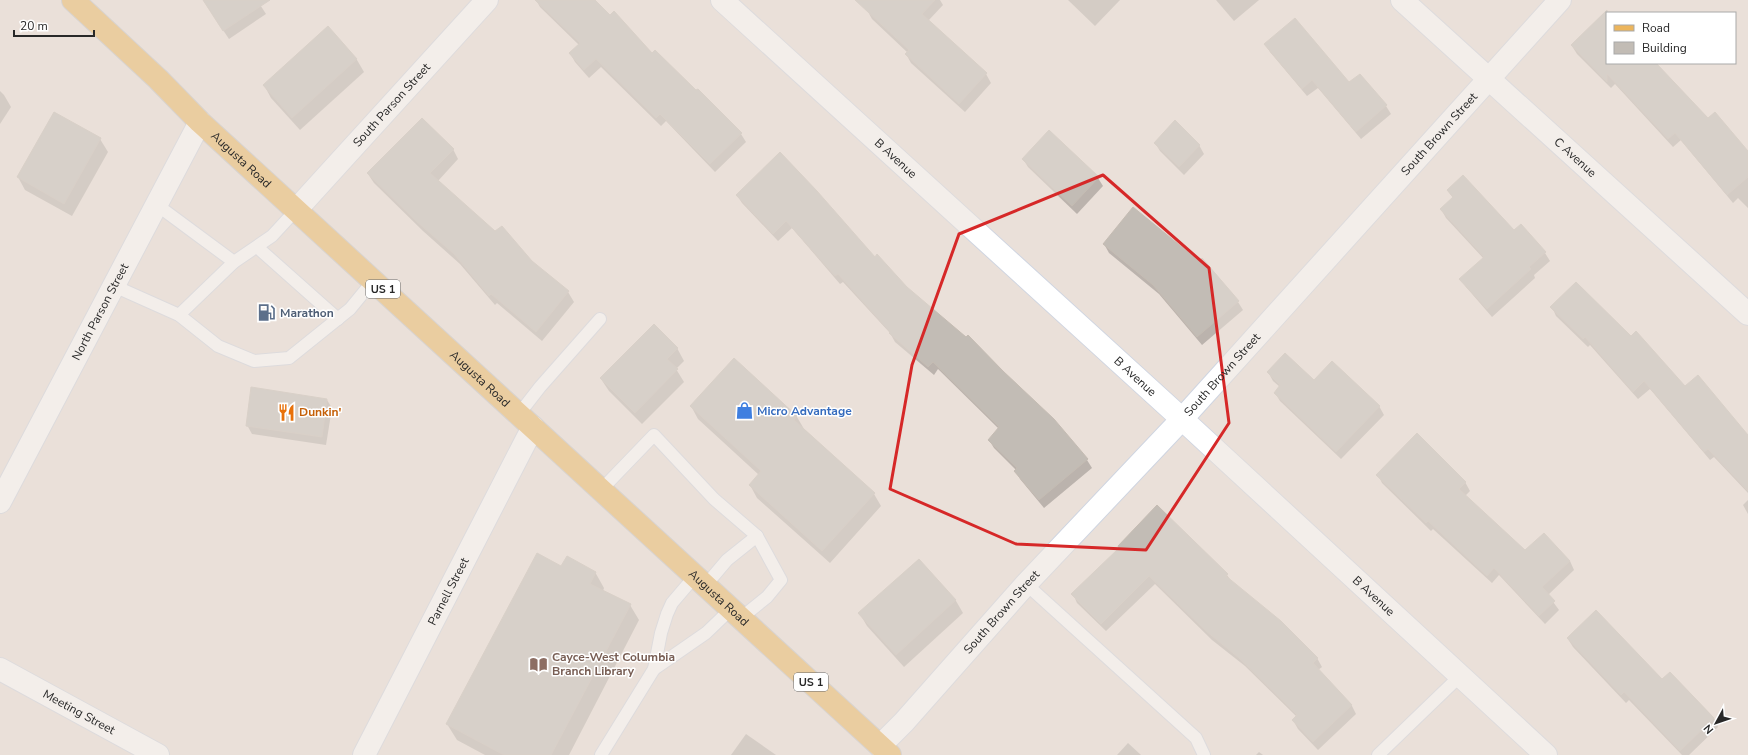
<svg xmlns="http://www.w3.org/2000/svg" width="1748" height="755" viewBox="0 0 1748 755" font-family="'Nunito Sans',sans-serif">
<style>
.shadow{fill:#0003}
.building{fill:#c2bcb5;stroke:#c5bcb3}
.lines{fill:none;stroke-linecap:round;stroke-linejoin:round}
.service-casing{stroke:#cfd5e1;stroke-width:14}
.minor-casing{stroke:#cfd5e1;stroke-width:24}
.tertiary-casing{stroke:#cfd5e1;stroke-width:24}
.primary-casing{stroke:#c3c3c3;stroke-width:24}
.service{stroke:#fff;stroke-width:12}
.minor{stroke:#fff;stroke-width:22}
.tertiary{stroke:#fff;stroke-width:22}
.primary{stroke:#ecb55c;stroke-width:22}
.marked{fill:none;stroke:#d62828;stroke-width:3;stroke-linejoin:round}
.labels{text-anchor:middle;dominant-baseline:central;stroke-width:3;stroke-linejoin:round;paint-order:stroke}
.shield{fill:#fff;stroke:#686868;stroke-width:1}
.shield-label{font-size:11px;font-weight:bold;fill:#282828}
.street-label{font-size:12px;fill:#282828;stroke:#fff}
.service-label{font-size:12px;font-weight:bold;fill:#4e5e75;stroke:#fff;text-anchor:start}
.shop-label{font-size:12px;font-weight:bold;fill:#366cbe;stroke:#fff;text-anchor:start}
.food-label{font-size:12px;font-weight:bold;fill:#c56008;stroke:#fff;text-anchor:start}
.education-label{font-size:12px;font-weight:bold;fill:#785e54;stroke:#fff;text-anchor:start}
</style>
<rect width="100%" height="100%" fill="#eae0d9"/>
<!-- shadow -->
<g class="shadow">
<path d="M 203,0 L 257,0 L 266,14 L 229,39 Z"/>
<path d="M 536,0 L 593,0 L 741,134 L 746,142 L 715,172 L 666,121 L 661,126 L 601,67 L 589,78 L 575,62 L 570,53 L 579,45 L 540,7 Z"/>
<path d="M 857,0 L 940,0 L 943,5 L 928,21 L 986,74 L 991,83 L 965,112 L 911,63 L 906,54 L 908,53 L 872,19 L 867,10 Z"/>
<path d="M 1068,0 L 1120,0 L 1095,26 Z"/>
<path d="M 1216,0 L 1259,0 L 1234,21 Z"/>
<path d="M 1607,26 L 1607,63 L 1655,63 L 1708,120 L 1748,153 L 1748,208 L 1738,198 L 1733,203 L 1681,140 L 1673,147 L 1615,84 L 1611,88 L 1577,54 L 1572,46 Z"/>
<path d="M 328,28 L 357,60 L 364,72 L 300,130 L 271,98 L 264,85 Z"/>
<path d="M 1265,44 L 1349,84 L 1360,75 L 1386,106 L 1391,114 L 1361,139 L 1318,88 L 1307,96 L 1270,52 Z"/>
<path d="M 0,91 L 4,95 L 11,107 L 0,124 Z"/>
<path d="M 54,113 L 100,139 L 108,152 L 72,216 L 25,190 L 18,177 Z"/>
<path d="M 1155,143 L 1199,145 L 1204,154 L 1184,175 L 1160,151 Z"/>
<path d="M 453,149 L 458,159 L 438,181 L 495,233 L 568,292 L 574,302 L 542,341 L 497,303 L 495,305 L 460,264 L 423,231 L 374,183 L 368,174 Z"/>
<path d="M 1023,159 L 1098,178 L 1103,186 L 1077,214 L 1028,167 Z"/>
<path d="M 1448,191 L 1545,253 L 1550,261 L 1534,275 L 1535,278 L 1492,317 L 1466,287 L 1461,279 L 1484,259 L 1446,218 L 1441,209 L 1453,198 Z"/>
<path d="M 737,195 L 874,258 L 1087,460 L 1092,468 L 1044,508 L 1020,479 L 1015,471 L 1016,470 L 994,448 L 989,440 L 999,429 L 938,369 L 934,375 L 895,342 L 890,333 L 843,282 L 840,284 L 792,228 L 778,241 L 742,203 Z"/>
<path d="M 1104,244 L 1199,262 L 1202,259 L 1238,302 L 1243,310 L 1202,345 L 1159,294 L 1109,253 Z"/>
<path d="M 1552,307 L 1631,338 L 1685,387 L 1748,437 L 1748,493 L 1714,457 L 1710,460 L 1650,389 L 1638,399 L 1590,345 L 1588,347 L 1556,316 Z"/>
<path d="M 677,348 L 684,361 L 676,369 L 684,382 L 642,424 L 609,391 L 601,379 Z"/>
<path d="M 734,360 L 797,417 L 804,429 L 874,494 L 881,506 L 830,563 L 757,498 L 750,485 L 759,475 L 698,419 L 691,406 Z"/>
<path d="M 1268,372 L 1314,382 L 1379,406 L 1384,415 L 1341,459 L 1280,401 L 1275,393 L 1280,387 L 1273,381 Z"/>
<path d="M 327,400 L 332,408 L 326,445 L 252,434 L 247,425 Z"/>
<path d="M 1378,475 L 1465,482 L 1470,491 L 1465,496 L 1525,551 L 1570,561 L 1574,570 L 1548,595 L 1559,610 L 1545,624 L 1499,575 L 1492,583 L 1433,529 L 1431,531 L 1382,483 Z"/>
<path d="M 1748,500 L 1748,514 L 1743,505 Z"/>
<path d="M 1120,548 L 1227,575 L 1231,581 L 1317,658 L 1322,667 L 1318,670 L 1352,706 L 1356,714 L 1318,750 L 1298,729 L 1293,720 L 1297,717 L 1245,666 L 1212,640 L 1155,584 L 1106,631 L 1077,603 L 1073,594 Z"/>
<path d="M 918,560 L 956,601 L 963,613 L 904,667 L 867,626 L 860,614 Z"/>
<path d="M 562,568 L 595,572 L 604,588 L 603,591 L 630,605 L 639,620 L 569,755 L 485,755 L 457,740 L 447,724 Z"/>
<path d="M 1568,639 L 1662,680 L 1670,673 L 1714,718 L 1718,727 L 1689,755 L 1682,755 L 1629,700 L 1626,703 L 1573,647 Z"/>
<path d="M 746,734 L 776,755 L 731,755 Z"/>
<path d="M 1128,743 L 1141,755 L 1117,755 Z"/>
<path d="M 1259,752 L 1263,755 L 1256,755 Z"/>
</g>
<!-- building -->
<g class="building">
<path d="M 203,0 L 270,0 L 223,31 Z"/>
<path d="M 535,0 L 595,0 L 610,15 L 614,11 L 652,53 L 655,50 L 696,90 L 698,89 L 742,133 L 710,164 L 660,114 L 656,118 L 596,59 L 584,70 L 569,53 L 580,43 Z"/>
<path d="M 855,0 L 935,0 L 922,14 L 987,73 L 959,104 L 905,54 L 909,50 Z"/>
<path d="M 1607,10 L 1607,63 L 1656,63 L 1708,118 L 1715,112 L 1748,151 L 1748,177 L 1727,195 L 1675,133 L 1668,139 L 1607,74 L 1607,82 L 1571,45 Z"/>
<path d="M 1295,18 L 1349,82 L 1360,74 L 1387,105 L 1356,132 L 1312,80 L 1302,89 L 1264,44 Z"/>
<path d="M 328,26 L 357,59 L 292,118 L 263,85 Z"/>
<path d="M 54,112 L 101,138 L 64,204 L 17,177 Z"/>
<path d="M 422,118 L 454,149 L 430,173 L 495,231 L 502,226 L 532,261 L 569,291 L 536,332 L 491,294 L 489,296 L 454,254 L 416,221 L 367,173 Z"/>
<path d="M 1175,120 L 1200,145 L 1179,167 L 1154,143 Z"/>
<path d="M 1049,130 L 1099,177 L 1072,206 L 1022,159 Z"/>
<path d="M 780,152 L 817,191 L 875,257 L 877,254 L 907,287 L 966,337 L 968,335 L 1003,371 L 1054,419 L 1088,459 L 1039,500 L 1014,471 L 1017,468 L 988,440 L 999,427 L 933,362 L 928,367 L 889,333 L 890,332 L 838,274 L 835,276 L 786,221 L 773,234 L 736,195 Z"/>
<path d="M 1463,175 L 1514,230 L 1521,224 L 1546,252 L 1529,267 L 1531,269 L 1487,309 L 1459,279 L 1484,257 L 1440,209 L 1453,197 L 1447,190 Z"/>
<path d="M 1133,207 L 1199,261 L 1202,258 L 1239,301 L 1197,337 L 1153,285 L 1103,244 Z"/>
<path d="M 1576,282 L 1631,336 L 1636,331 L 1685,386 L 1698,375 L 1748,435 L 1748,491 L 1708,449 L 1704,452 L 1644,381 L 1633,392 L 1585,337 L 1583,339 L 1550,307 Z"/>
<path d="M 654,324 L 678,348 L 667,359 L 678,369 L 635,413 L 600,378 Z"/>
<path d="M 1285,353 L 1314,380 L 1332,361 L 1380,406 L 1336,452 L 1274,393 L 1280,385 L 1267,372 Z"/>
<path d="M 734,358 L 797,416 L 794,420 L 875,493 L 822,551 L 749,485 L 761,471 L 690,406 Z"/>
<path d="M 251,387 L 327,399 L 322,437 L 246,426 Z"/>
<path d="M 1417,433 L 1466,482 L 1459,489 L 1525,550 L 1544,533 L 1570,561 L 1542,587 L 1555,601 L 1539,616 L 1494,568 L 1487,576 L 1428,521 L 1426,523 L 1376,475 Z"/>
<path d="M 1157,505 L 1228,574 L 1226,576 L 1281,621 L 1318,658 L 1313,663 L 1352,705 L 1313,742 L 1292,720 L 1297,715 L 1239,658 L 1206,631 L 1149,576 L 1101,624 L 1071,594 L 1119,548 L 1118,546 Z"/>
<path d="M 537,553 L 561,566 L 567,556 L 596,572 L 590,584 L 631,604 L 551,755 L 504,755 L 446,724 Z"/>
<path d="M 919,559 L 956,600 L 896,655 L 858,613 Z"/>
<path d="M 1596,610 L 1662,679 L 1670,672 L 1714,718 L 1680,751 L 1624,692 L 1621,695 L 1567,638 Z"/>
</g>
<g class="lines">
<defs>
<g id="service">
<path d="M 157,205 L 234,262"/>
<path d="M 257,247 L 338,319"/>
<path d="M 114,286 L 179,315 L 218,346 L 254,361 L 289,358 L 350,309 L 373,281"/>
<path d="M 179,315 L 234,262 L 272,236 L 296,210"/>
<path d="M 519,414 L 540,387 L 600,319"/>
<path d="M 601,490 L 654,435 L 714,499 L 757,536 L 727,560 L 705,586"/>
<path d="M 1026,584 L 1196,738 L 1204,755"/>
<path d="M 741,618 L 767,597 L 781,580 L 757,536"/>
<path d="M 654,669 L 706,633 L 731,609"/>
<path d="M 601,755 L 654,669 L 661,633 L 667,614 L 672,603 L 695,576"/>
<path d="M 1378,755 L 1460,676"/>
</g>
<g id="minor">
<path id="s1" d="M 722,0 L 1182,419 L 1546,755"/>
<path id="s2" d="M 296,210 L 487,0"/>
<path id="s3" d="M 0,502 L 200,122"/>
<path id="s4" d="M 0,669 L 158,755"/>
<path id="s5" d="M 880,746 L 904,722 L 1026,584 L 1182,419 L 1560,0"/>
<path id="s6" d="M 364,755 L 533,427"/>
</g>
<g id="tertiary">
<path id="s7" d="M 1402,0 L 1748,314"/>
</g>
<g id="primary">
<path id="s8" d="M 73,0 L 158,79 L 200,122 L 890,755"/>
</g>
</defs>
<!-- service casing -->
<use href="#service" class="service-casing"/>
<!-- minor casing -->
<use href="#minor" class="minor-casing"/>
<!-- tertiary casing -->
<use href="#tertiary" class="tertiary-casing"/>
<!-- primary casing -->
<use href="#primary" class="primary-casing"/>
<!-- service -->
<use href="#service" class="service"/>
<!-- minor -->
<use href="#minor" class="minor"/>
<!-- tertiary -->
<use href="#tertiary" class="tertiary"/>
<!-- primary -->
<use href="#primary" class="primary"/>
</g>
<!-- marked area -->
<path d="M0 0H1748V755H0ZM 1103,175 L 1209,268 L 1229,423 L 1146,550 L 1016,544 L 890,489 L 912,365 L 959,234 Z" fill="#eae0d9" fill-opacity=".55" fill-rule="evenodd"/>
<path class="marked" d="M 1103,175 L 1209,268 L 1229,423 L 1146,550 L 1016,544 L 890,489 L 912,365 L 959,234 Z"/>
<!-- icons -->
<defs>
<symbol id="fuel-bare" viewBox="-9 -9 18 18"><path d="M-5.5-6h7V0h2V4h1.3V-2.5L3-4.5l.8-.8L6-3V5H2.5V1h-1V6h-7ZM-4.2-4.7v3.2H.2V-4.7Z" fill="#5c6f8a" stroke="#fff" stroke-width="2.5" paint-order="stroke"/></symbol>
<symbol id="shop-bare" viewBox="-9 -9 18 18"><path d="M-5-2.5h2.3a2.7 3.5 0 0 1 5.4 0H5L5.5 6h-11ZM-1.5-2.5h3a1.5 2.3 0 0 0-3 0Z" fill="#3f7fe0" stroke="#fff" stroke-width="2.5" paint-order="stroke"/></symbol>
<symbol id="restaurant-bare" viewBox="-9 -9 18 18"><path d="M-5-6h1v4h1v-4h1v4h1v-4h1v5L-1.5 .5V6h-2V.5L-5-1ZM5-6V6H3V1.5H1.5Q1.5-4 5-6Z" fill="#e8710a" stroke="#fff" stroke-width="2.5" paint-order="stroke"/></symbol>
<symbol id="library-bare" viewBox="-9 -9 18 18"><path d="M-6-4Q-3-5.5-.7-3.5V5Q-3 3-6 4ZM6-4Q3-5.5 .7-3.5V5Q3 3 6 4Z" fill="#8d6e63" stroke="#fff" stroke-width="2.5" paint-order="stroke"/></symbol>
</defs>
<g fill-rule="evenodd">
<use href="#fuel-bare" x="254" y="300" width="25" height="25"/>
<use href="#shop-bare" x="732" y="398" width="25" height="25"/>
<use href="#restaurant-bare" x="274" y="400" width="25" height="25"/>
<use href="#library-bare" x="526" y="652" width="25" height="25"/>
</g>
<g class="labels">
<!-- shield labels -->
<g class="shield">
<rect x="366" y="280" width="34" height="18" rx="3"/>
<rect x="794" y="673" width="34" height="18" rx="3"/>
</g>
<g class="shield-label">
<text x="383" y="289">US 1</text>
<text x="811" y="682">US 1</text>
</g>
<!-- street labels -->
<g class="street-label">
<text stroke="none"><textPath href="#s2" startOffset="142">South Parson Street</textPath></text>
<text stroke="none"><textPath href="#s5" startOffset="829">South Brown Street</textPath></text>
<text stroke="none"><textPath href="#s7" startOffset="234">C Avenue</textPath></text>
<text stroke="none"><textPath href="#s1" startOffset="235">B Avenue</textPath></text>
<text stroke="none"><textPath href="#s8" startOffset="232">Augusta Road</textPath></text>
<text stroke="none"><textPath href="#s3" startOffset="215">North Parson Street</textPath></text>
<text stroke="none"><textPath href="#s5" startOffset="505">South Brown Street</textPath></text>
<text stroke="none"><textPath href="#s1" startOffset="559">B Avenue</textPath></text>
<text stroke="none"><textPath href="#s8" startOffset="556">Augusta Road</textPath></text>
<text stroke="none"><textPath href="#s6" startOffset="184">Parnell Street</textPath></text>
<text stroke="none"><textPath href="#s1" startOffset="883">B Avenue</textPath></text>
<text stroke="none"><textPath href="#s8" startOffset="880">Augusta Road</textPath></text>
<text stroke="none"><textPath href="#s5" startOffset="181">South Brown Street</textPath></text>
<text stroke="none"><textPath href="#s4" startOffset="90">Meeting Street</textPath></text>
</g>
<!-- service labels -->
<g class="service-label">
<text x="280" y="313">Marathon</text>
</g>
<!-- shop labels -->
<g class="shop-label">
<text x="757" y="411">Micro Advantage</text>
</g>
<!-- food labels -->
<g class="food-label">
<text x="299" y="412">Dunkin'</text>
</g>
<!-- education labels -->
<g class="education-label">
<text x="552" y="657">Cayce-West Columbia<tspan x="552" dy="14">Branch Library</tspan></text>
</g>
</g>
<!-- legend -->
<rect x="1606" y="12" width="130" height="52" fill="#ffffff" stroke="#a9a9a9"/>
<rect x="1614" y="25" width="20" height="6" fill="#ecb55c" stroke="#a9a9a9"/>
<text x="1642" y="32" font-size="12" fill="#282828">Road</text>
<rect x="1614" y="42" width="20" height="12" fill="#c2bcb5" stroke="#a9a9a9"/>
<text x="1642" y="52" font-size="12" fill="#282828">Building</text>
<!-- north arrow -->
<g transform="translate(1716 723) rotate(230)" stroke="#ffffff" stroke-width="3" paint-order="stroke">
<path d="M0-3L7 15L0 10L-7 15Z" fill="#282828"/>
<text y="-6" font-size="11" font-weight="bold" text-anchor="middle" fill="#282828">N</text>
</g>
<!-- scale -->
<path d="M14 30v6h80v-6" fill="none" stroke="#282828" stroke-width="2"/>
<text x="20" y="30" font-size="12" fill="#282828" stroke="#ffffff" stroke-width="3" paint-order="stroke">20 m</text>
</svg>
